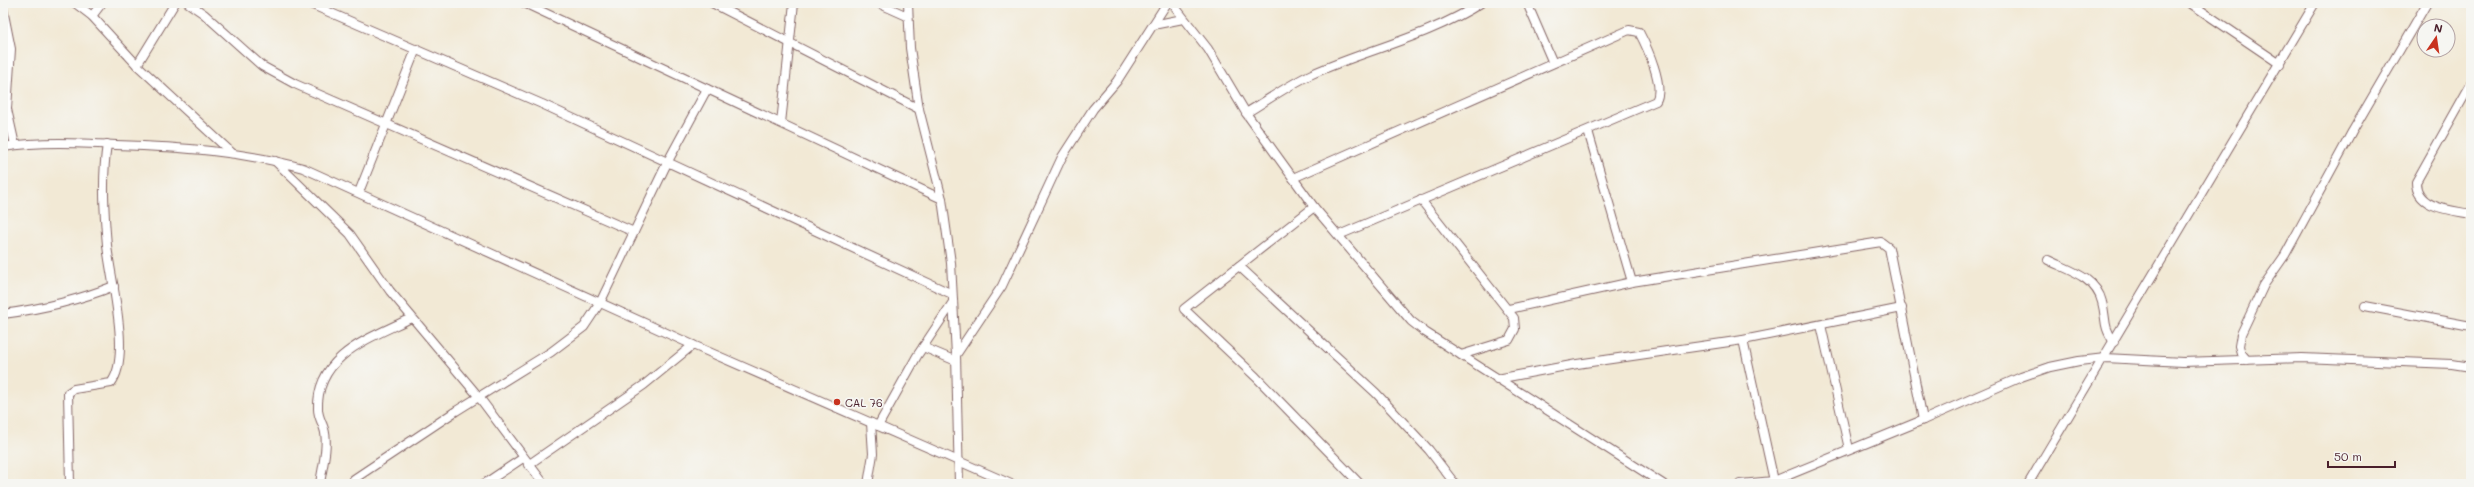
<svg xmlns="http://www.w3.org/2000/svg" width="2474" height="487" viewBox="0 0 2474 487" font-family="Mali,sans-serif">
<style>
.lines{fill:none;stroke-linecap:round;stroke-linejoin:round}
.street-casing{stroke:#856666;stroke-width:10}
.street{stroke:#fff;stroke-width:8}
.poi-dot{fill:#c8321e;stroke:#f6f6f2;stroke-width:1.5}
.labels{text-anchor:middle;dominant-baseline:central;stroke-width:3.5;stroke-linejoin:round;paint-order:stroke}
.poi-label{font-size:11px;fill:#4a1f2b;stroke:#f6f6f2;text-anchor:start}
</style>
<rect width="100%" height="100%" fill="#f6f6f2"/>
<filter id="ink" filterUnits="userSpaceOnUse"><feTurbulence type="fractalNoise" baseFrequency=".025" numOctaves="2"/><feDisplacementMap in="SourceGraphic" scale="8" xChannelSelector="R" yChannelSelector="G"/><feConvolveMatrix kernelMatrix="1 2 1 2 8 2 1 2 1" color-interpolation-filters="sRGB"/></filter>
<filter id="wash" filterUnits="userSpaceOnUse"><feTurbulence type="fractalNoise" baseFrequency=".012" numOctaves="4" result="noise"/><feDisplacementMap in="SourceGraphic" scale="16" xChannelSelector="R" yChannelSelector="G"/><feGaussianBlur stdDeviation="0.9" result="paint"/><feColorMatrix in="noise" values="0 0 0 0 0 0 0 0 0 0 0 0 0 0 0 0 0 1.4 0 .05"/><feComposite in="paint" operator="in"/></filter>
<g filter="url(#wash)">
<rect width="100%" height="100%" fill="#f2e9d5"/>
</g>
<g filter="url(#ink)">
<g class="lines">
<defs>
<g id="street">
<path d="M 75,3 L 92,16 L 137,65 L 232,153"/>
<path d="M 188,3 L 204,14 L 262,66 L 295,84 L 634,232"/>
<path d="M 308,3 L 542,104 L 952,294"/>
<path d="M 524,3 L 942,199"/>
<path d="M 712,3 L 919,109"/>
<path d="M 878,3 L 907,16"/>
<path d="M 908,3 L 910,48 L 919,109 L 942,199 L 951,263 L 956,355 L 959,484"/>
<path d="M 1172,3 L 1208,49 L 1246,113 L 1314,207 L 1411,321 L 1425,332 L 1663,484"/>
<path d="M 1527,3 L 1553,63"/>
<path d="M 2190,3 L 2280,64"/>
<path d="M 3,9 L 11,49 L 7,109 L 15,145"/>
<path d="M 92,16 L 102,3"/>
<path d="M 1153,25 L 1183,19"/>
<path d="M 137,65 L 175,3"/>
<path d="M 2471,84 L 2416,182 C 2416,208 2450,210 2471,214"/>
<path d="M 1246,113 C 1268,100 1288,85 1312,74 C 1368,49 1428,37 1481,3"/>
<path d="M 781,123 L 794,3"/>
<path d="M 1588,131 L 1632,282"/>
<path d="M 3,147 C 40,141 78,143 116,145 C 180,147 241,151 303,168 L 693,345 L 1011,484"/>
<path d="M 275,161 L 350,234 L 390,291 L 479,397 L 544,484"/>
<path d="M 1293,178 L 1629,30 L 1639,32 C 1647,47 1665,86 1656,101 L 1339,235"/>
<path d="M 359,192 L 416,49"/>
<path d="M 1421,200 L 1514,318 L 1515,329 L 1509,340 L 1461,355"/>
<path d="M 1314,207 L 1184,309 L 1256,377 L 1360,484"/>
<path d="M 2048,260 C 2068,270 2096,277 2102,302 C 2107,320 2102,325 2114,342"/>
<path d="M 1239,266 L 1376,393 L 1429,450 L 1455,484"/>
<path d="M 2365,306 L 2471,326"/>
<path d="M 1509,309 L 1632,282 L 1881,242 L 1889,248 L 1923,420"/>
<path d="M 3,314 C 41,309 79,300 114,286"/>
<path d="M 1821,325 L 1849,449"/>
<path d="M 1743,340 L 1774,481"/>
<path d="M 923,347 L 956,361"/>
<path d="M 956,355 L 1002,286 L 1062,157 L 1093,109 L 1117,81 L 1167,3"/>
<path d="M 2247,360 L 2241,353 L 2239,346 L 2241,334 L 2264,285 L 2285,255 L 2352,132 L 2427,3"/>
<path d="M 1497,379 L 1577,364 L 1743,340 L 1902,308"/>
<path d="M 878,426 L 917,356 L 953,302"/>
<path d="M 528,465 L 644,385 L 693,345"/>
<path d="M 354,479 L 456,411 L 551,352 L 584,327 L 600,303 L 667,163 L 707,89"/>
<path d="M 70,484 L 68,393 L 74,389 L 111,383 C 132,357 110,277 107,245 C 104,211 102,177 107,144"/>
<path d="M 320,484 C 322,468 328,449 325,433 C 324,425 318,418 318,409 C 316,355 371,338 411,318"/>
<path d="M 484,484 L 523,458"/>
<path d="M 868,484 L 873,454 L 871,423"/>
<path d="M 1740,484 L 1774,481 L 1923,420 L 2021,377 L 2050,367 L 2079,361 L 2105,358 L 2183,362 L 2302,358 L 2452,364 L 2471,367"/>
<path d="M 2028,484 L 2315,3"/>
</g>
</defs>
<!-- street casing -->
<use href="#street" class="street-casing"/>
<!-- street -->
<use href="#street" class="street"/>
</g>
</g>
<!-- markers -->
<circle class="poi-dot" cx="837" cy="402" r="4"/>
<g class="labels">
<!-- poi labels -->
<g class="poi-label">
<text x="845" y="402">CAL 76</text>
</g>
</g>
<!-- margin -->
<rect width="2474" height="487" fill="none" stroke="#f6f6f2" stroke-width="16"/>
<!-- north arrow -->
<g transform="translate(2436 38) rotate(13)"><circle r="19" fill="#f6f6f2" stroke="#b1a0a2"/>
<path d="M0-3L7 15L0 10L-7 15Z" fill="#c8321e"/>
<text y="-6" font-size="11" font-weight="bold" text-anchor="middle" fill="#4a1f2b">N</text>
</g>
<!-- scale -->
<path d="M2328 461v6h67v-6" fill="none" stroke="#4a1f2b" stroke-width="2"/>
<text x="2334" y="461" font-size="12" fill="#4a1f2b" stroke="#f6f6f2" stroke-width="3" paint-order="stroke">50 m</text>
</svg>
